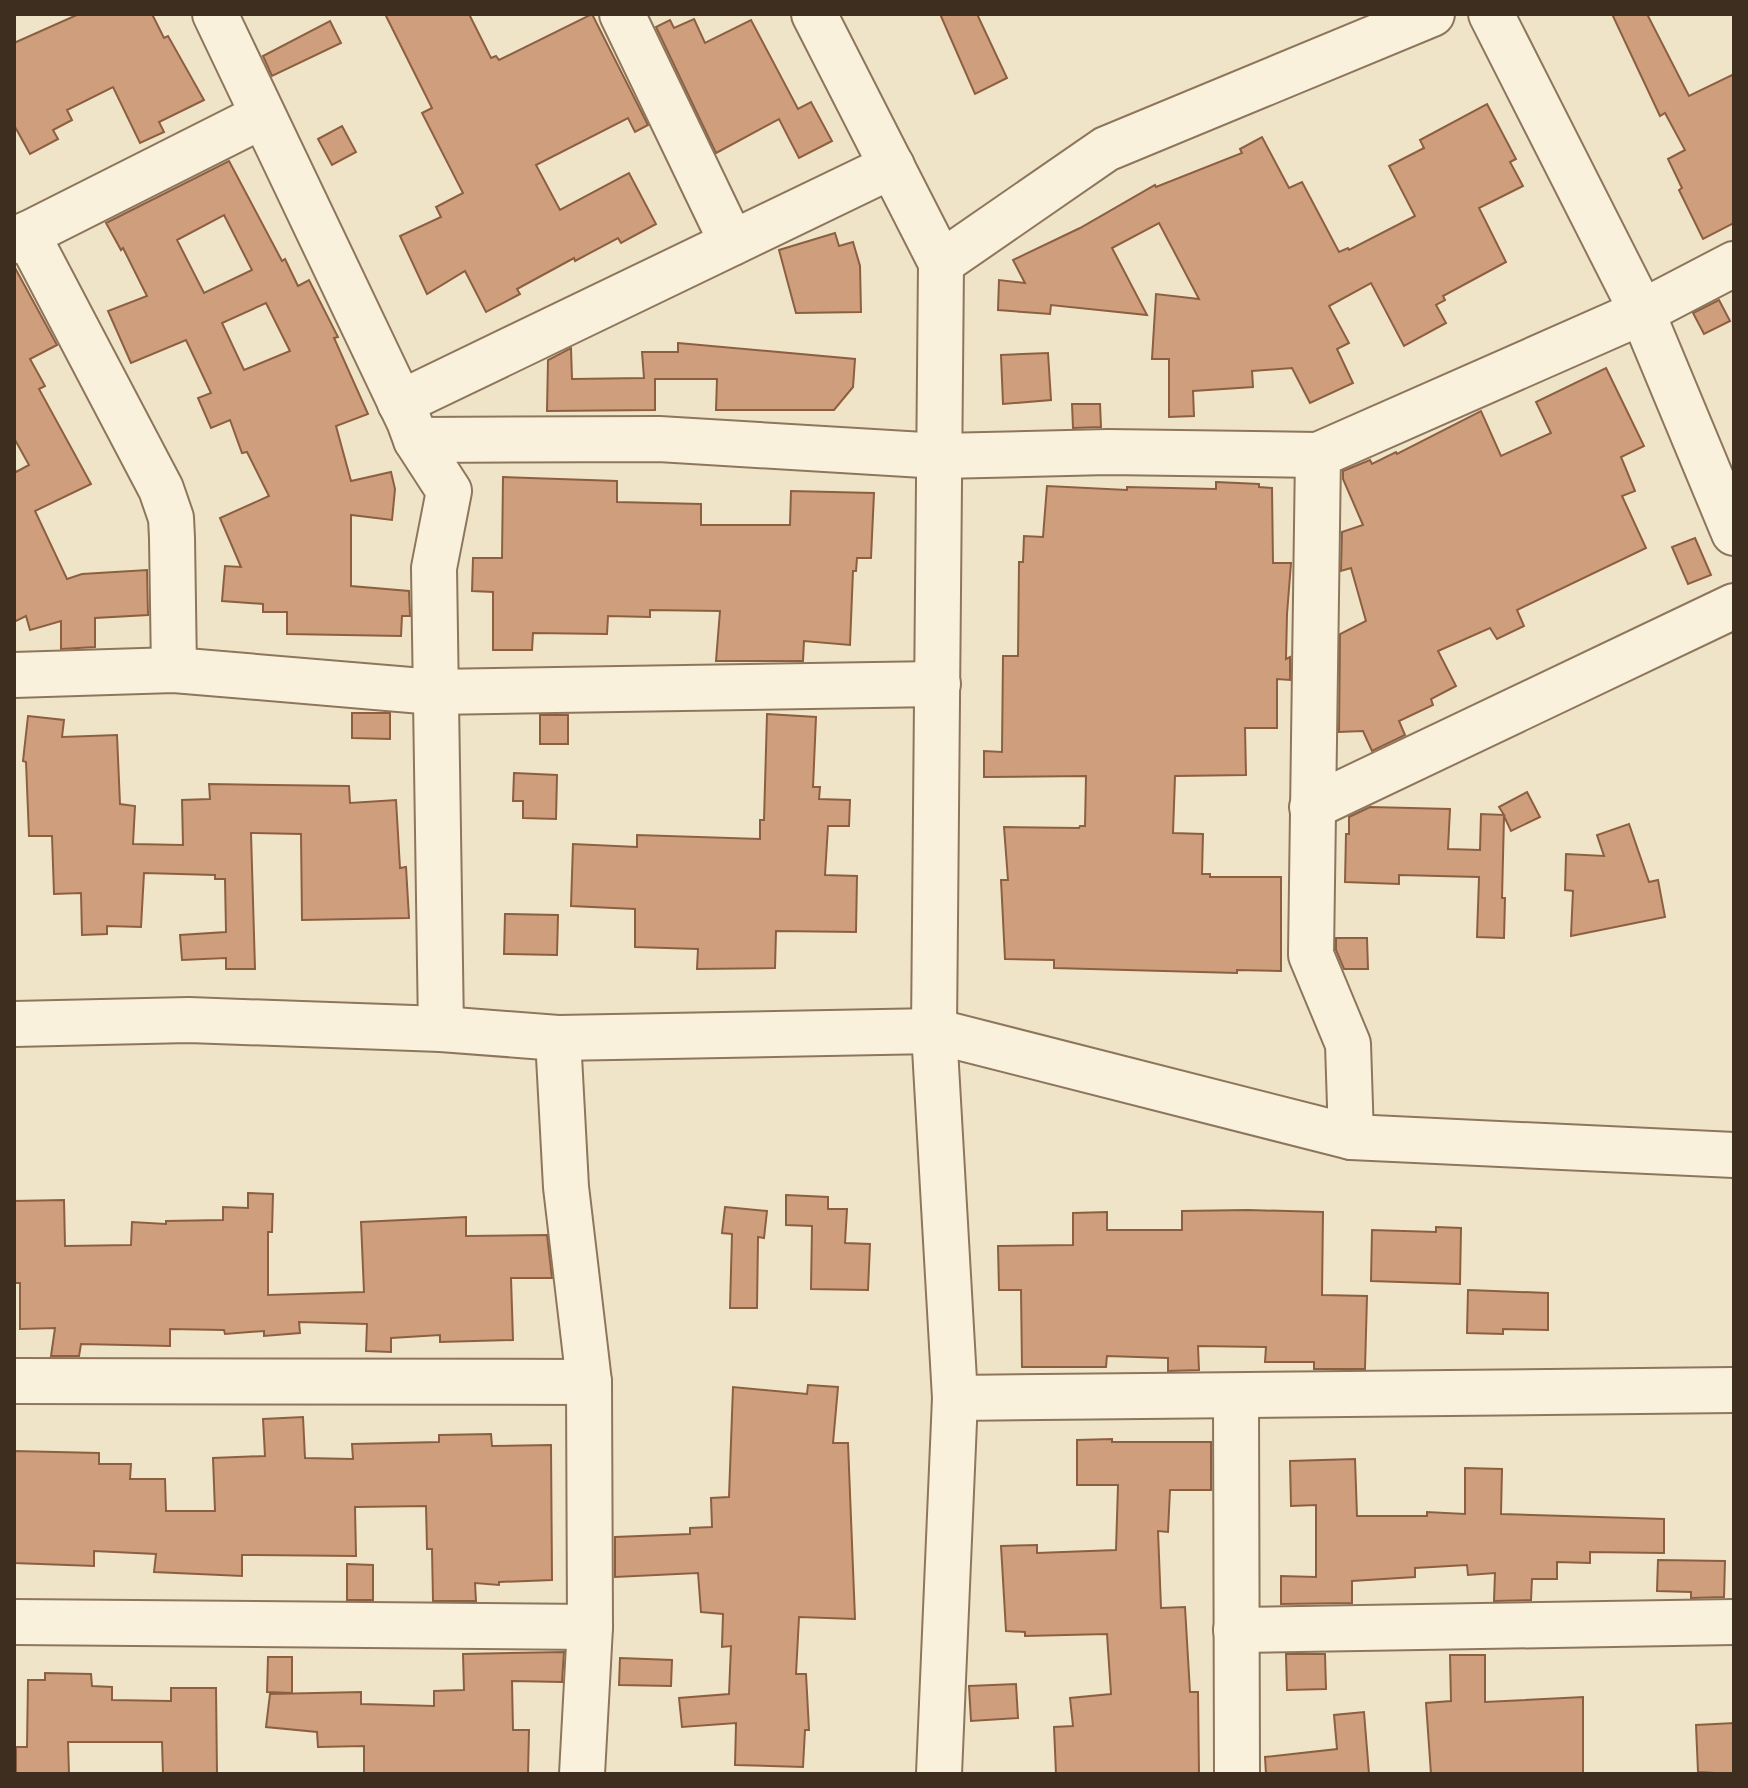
<svg xmlns="http://www.w3.org/2000/svg" width="1748" height="1788" viewBox="0 0 1748 1788" font-family="Spectral,serif">
<style>
.building{fill:#cf9f7d;stroke:#8d5f41;stroke-width:2;fill-rule:evenodd}
.lines{fill:none;stroke-linecap:round;stroke-linejoin:round}
.minor-casing{stroke:#8d765c;stroke-width:48}
.minor{stroke:#faf1dc;stroke-width:44}
</style>
<rect width="100%" height="100%" fill="#f0e4c8"/>
<!-- building -->
<g class="building">
<path d="M 79,14 L 152,14 L 164,38 L 168,36 L 204,100 L 159,122 L 164,132 L 140,143 L 113,87 L 67,110 L 72,120 L 53,130 L 58,139 L 30,154 L 14,125 L 14,43 Z"/>
<path d="M 385,14 L 469,14 L 491,58 L 496,56 L 499,60 L 592,14 L 648,125 L 635,132 L 628,118 L 536,165 L 560,210 L 629,173 L 656,224 L 621,243 L 618,238 L 575,261 L 574,258 L 517,289 L 520,294 L 486,312 L 465,271 L 427,294 L 400,236 L 441,217 L 436,207 L 463,193 L 422,113 L 432,108 Z"/>
<path d="M 940,14 L 977,14 L 1007,78 L 975,94 Z"/>
<path d="M 1612,14 L 1647,14 L 1689,96 L 1734,74 L 1734,223 L 1703,239 L 1679,190 L 1682,188 L 1668,159 L 1685,150 L 1665,113 L 1660,116 Z"/>
<path d="M 694,19 L 705,43 L 751,20 L 798,109 L 811,102 L 832,141 L 799,158 L 779,119 L 716,153 L 656,27 L 670,20 L 674,28 Z"/>
<path d="M 330,21 L 341,43 L 272,76 L 263,56 Z"/>
<path d="M 1487,104 L 1516,159 L 1510,162 L 1523,186 L 1479,208 L 1506,262 L 1443,296 L 1445,300 L 1436,305 L 1446,323 L 1404,346 L 1371,283 L 1329,306 L 1349,343 L 1337,349 L 1353,383 L 1310,403 L 1292,368 L 1252,371 L 1253,387 L 1193,391 L 1194,416 L 1169,417 L 1169,359 L 1152,359 L 1156,294 L 1199,299 L 1159,223 L 1112,248 L 1147,315 L 1051,305 L 1050,314 L 998,310 L 999,280 L 1025,283 L 1013,260 L 1080,228 L 1155,185 L 1156,187 L 1242,153 L 1240,149 L 1262,137 L 1289,188 L 1302,182 L 1339,252 L 1348,248 L 1349,250 L 1415,216 L 1389,166 L 1424,148 L 1420,140 Z"/>
<path d="M 342,126 L 356,152 L 332,165 L 318,139 Z"/>
<path d="M 229,161 L 282,261 L 285,259 L 298,286 L 309,280 L 338,337 L 334,338 L 368,414 L 336,426 L 351,481 L 391,472 L 395,489 L 392,520 L 351,515 L 351,586 L 409,591 L 410,616 L 402,616 L 401,636 L 287,634 L 287,612 L 263,612 L 263,604 L 222,601 L 225,566 L 241,567 L 220,518 L 269,496 L 247,452 L 242,453 L 230,420 L 211,428 L 198,398 L 211,393 L 186,340 L 131,363 L 108,311 L 147,296 L 123,248 L 121,250 L 106,223 ZM 224,215 L 252,270 L 204,293 L 177,240 ZM 266,303 L 290,351 L 244,370 L 222,323 Z"/>
<path d="M 835,233 L 839,246 L 853,242 L 860,266 L 861,312 L 796,313 L 779,250 Z"/>
<path d="M 14,266 L 57,345 L 30,359 L 45,386 L 39,389 L 91,484 L 35,511 L 67,579 L 82,574 L 147,570 L 148,615 L 95,618 L 95,647 L 61,649 L 61,621 L 30,630 L 26,616 L 14,622 L 14,467 L 16,472 L 29,465 L 14,438 Z"/>
<path d="M 1719,300 L 1730,321 L 1704,334 L 1693,313 Z"/>
<path d="M 678,343 L 855,359 L 853,387 L 834,410 L 716,410 L 717,379 L 655,379 L 655,410 L 547,411 L 548,360 L 571,348 L 572,379 L 644,378 L 642,352 L 678,352 Z"/>
<path d="M 1048,353 L 1051,400 L 1003,404 L 1001,355 Z"/>
<path d="M 1606,368 L 1644,446 L 1621,457 L 1635,491 L 1622,496 L 1646,548 L 1517,610 L 1524,626 L 1497,639 L 1490,628 L 1438,651 L 1456,686 L 1431,699 L 1433,705 L 1399,721 L 1405,735 L 1372,751 L 1363,731 L 1339,732 L 1340,634 L 1366,621 L 1351,568 L 1341,571 L 1342,532 L 1363,525 L 1343,479 L 1343,471 L 1370,460 L 1372,464 L 1396,452 L 1397,454 L 1481,411 L 1501,456 L 1551,433 L 1536,402 Z"/>
<path d="M 1072,404 L 1100,404 L 1101,427 L 1073,428 Z"/>
<path d="M 503,477 L 617,481 L 617,502 L 701,504 L 701,525 L 790,525 L 791,491 L 874,493 L 871,558 L 857,558 L 856,571 L 853,571 L 850,645 L 804,641 L 803,661 L 716,661 L 720,611 L 650,610 L 650,617 L 608,616 L 607,634 L 533,633 L 532,650 L 493,650 L 493,592 L 472,591 L 473,558 L 502,558 Z"/>
<path d="M 1216,482 L 1259,484 L 1259,487 L 1272,488 L 1273,563 L 1291,563 L 1287,614 L 1286,659 L 1290,657 L 1290,680 L 1277,679 L 1277,728 L 1245,728 L 1246,775 L 1175,776 L 1173,833 L 1203,834 L 1202,874 L 1210,874 L 1210,877 L 1281,877 L 1281,971 L 1237,970 L 1237,973 L 1054,968 L 1054,960 L 1005,959 L 1001,880 L 1008,880 L 1004,827 L 1079,828 L 1080,826 L 1085,826 L 1086,776 L 984,777 L 984,751 L 1002,752 L 1003,656 L 1018,656 L 1019,562 L 1023,562 L 1024,536 L 1043,537 L 1047,486 L 1127,490 L 1127,487 L 1216,489 Z"/>
<path d="M 1695,538 L 1711,575 L 1688,584 L 1672,547 Z"/>
<path d="M 352,713 L 390,713 L 390,739 L 352,738 Z"/>
<path d="M 767,714 L 816,717 L 813,787 L 820,787 L 819,799 L 850,800 L 849,826 L 828,826 L 825,875 L 857,876 L 856,932 L 776,931 L 775,968 L 697,969 L 698,949 L 635,947 L 635,909 L 571,906 L 573,844 L 637,847 L 637,835 L 760,839 L 760,820 L 764,820 Z"/>
<rect x="540" y="715" width="28" height="29"/>
<path d="M 28,716 L 64,720 L 62,737 L 117,735 L 120,804 L 135,806 L 133,844 L 183,845 L 182,800 L 210,799 L 209,784 L 349,786 L 350,803 L 396,800 L 400,868 L 406,867 L 409,918 L 302,920 L 301,834 L 251,833 L 255,969 L 226,969 L 226,958 L 182,960 L 180,935 L 226,932 L 225,879 L 215,879 L 215,875 L 144,873 L 141,927 L 107,926 L 107,934 L 82,935 L 81,893 L 54,894 L 52,836 L 29,836 L 26,762 L 23,761 Z"/>
<path d="M 514,773 L 557,775 L 556,819 L 523,818 L 523,801 L 513,801 Z"/>
<path d="M 1527,792 L 1540,817 L 1511,831 L 1504,816 L 1502,898 L 1505,898 L 1504,938 L 1477,937 L 1479,877 L 1399,875 L 1399,884 L 1345,882 L 1346,834 L 1349,834 L 1349,817 L 1370,807 L 1450,809 L 1448,849 L 1480,850 L 1481,814 L 1504,815 L 1499,807 Z"/>
<path d="M 1629,824 L 1649,882 L 1658,880 L 1665,917 L 1571,936 L 1573,891 L 1565,890 L 1566,854 L 1604,856 L 1597,835 Z"/>
<path d="M 505,914 L 558,915 L 557,955 L 504,954 Z"/>
<path d="M 1336,938 L 1367,938 L 1368,969 L 1344,969 L 1336,950 Z"/>
<path d="M 248,1193 L 273,1194 L 272,1232 L 268,1232 L 268,1295 L 364,1292 L 361,1222 L 466,1217 L 466,1236 L 547,1235 L 552,1278 L 511,1278 L 513,1340 L 440,1342 L 440,1335 L 391,1338 L 391,1352 L 366,1351 L 367,1324 L 299,1322 L 300,1333 L 264,1336 L 264,1331 L 225,1334 L 224,1330 L 170,1329 L 170,1346 L 81,1344 L 79,1356 L 51,1356 L 55,1328 L 20,1329 L 20,1283 L 14,1283 L 14,1201 L 64,1200 L 65,1246 L 131,1245 L 132,1222 L 166,1224 L 166,1221 L 223,1220 L 223,1207 L 248,1208 Z"/>
<path d="M 786,1195 L 828,1197 L 828,1209 L 847,1209 L 845,1243 L 870,1244 L 868,1290 L 811,1289 L 812,1226 L 786,1225 Z"/>
<path d="M 725,1207 L 767,1211 L 764,1238 L 758,1237 L 757,1308 L 730,1308 L 732,1234 L 722,1233 Z"/>
<path d="M 1248,1210 L 1323,1212 L 1322,1295 L 1367,1296 L 1365,1369 L 1314,1369 L 1314,1362 L 1265,1362 L 1266,1347 L 1198,1346 L 1199,1370 L 1168,1371 L 1168,1358 L 1107,1356 L 1106,1367 L 1022,1367 L 1021,1290 L 999,1290 L 998,1246 L 1073,1245 L 1073,1213 L 1107,1212 L 1107,1230 L 1182,1230 L 1182,1211 Z"/>
<path d="M 1436,1227 L 1461,1228 L 1460,1284 L 1371,1281 L 1372,1230 L 1436,1232 Z"/>
<path d="M 1468,1290 L 1548,1293 L 1548,1330 L 1503,1329 L 1503,1334 L 1467,1333 Z"/>
<path d="M 808,1385 L 838,1387 L 833,1443 L 848,1443 L 855,1619 L 799,1617 L 796,1674 L 806,1674 L 809,1730 L 805,1730 L 803,1767 L 735,1765 L 736,1723 L 682,1727 L 679,1698 L 729,1694 L 731,1646 L 722,1647 L 723,1614 L 701,1612 L 698,1573 L 615,1577 L 615,1537 L 690,1534 L 690,1528 L 712,1527 L 711,1498 L 729,1497 L 733,1387 L 807,1394 Z"/>
<path d="M 303,1417 L 305,1458 L 353,1459 L 352,1444 L 439,1442 L 439,1435 L 491,1434 L 492,1446 L 551,1445 L 552,1580 L 499,1582 L 499,1585 L 475,1583 L 476,1601 L 433,1601 L 432,1549 L 427,1549 L 426,1506 L 355,1507 L 356,1556 L 242,1555 L 242,1576 L 154,1572 L 156,1554 L 94,1551 L 94,1566 L 14,1563 L 14,1451 L 99,1453 L 99,1464 L 131,1464 L 130,1479 L 165,1479 L 166,1511 L 215,1511 L 213,1458 L 265,1456 L 263,1419 Z"/>
<path d="M 1112,1439 L 1112,1442 L 1211,1442 L 1211,1490 L 1170,1490 L 1168,1532 L 1158,1531 L 1161,1608 L 1185,1607 L 1190,1692 L 1198,1692 L 1199,1774 L 1056,1774 L 1054,1727 L 1073,1726 L 1070,1698 L 1111,1694 L 1107,1634 L 1025,1636 L 1025,1632 L 1006,1631 L 1001,1546 L 1037,1545 L 1037,1553 L 1116,1550 L 1118,1485 L 1077,1485 L 1077,1440 Z"/>
<path d="M 1355,1459 L 1357,1516 L 1427,1516 L 1427,1512 L 1465,1514 L 1465,1468 L 1502,1469 L 1501,1514 L 1664,1519 L 1664,1553 L 1590,1552 L 1590,1563 L 1557,1562 L 1557,1579 L 1532,1579 L 1531,1600 L 1494,1601 L 1495,1573 L 1468,1575 L 1467,1565 L 1415,1568 L 1415,1577 L 1352,1581 L 1352,1603 L 1281,1604 L 1281,1576 L 1316,1577 L 1316,1505 L 1291,1506 L 1290,1461 Z"/>
<path d="M 1658,1560 L 1725,1561 L 1724,1597 L 1691,1598 L 1691,1592 L 1657,1591 Z"/>
<path d="M 347,1564 L 373,1565 L 373,1600 L 347,1600 Z"/>
<path d="M 564,1652 L 562,1682 L 512,1681 L 513,1730 L 529,1730 L 528,1774 L 364,1774 L 364,1746 L 318,1747 L 317,1732 L 266,1727 L 270,1694 L 361,1692 L 361,1704 L 434,1706 L 434,1691 L 464,1690 L 463,1654 Z"/>
<path d="M 1286,1654 L 1325,1654 L 1326,1689 L 1287,1690 Z"/>
<path d="M 1450,1655 L 1485,1655 L 1485,1702 L 1583,1697 L 1583,1774 L 1431,1774 L 1426,1703 L 1451,1701 Z"/>
<path d="M 268,1657 L 292,1657 L 292,1693 L 267,1692 Z"/>
<path d="M 620,1658 L 672,1660 L 671,1686 L 619,1685 Z"/>
<path d="M 45,1673 L 91,1674 L 92,1686 L 112,1687 L 112,1700 L 171,1701 L 171,1688 L 216,1688 L 217,1774 L 163,1774 L 162,1742 L 68,1742 L 69,1774 L 16,1774 L 16,1747 L 27,1747 L 28,1680 L 45,1680 Z"/>
<path d="M 1016,1684 L 1018,1718 L 971,1721 L 969,1686 Z"/>
<path d="M 1364,1712 L 1369,1774 L 1266,1774 L 1265,1757 L 1337,1749 L 1334,1715 Z"/>
<path d="M 1734,1723 L 1734,1774 L 1698,1772 L 1696,1725 Z"/>
</g>
<g class="lines">
<defs>
<g id="minor">
<path d="M 215,14 L 409,421 L 416,440 L 449,491 L 434,568 L 441,1029"/>
<path d="M 622,14 L 732,243"/>
<path d="M 814,14 L 941,263 L 934,1031 L 955,1398 L 939,1774"/>
<path d="M 1491,14 L 1642,312 L 1734,533"/>
<path d="M 27,234 L 161,489 L 171,518 L 172,538 L 174,670"/>
<path d="M 14,241 L 262,116"/>
<path d="M 941,263 L 1106,149 L 1432,14"/>
<path d="M 400,403 L 892,166"/>
<path d="M 416,440 L 659,439 L 940,456 L 1108,452 L 1318,455"/>
<path d="M 14,675 L 174,670 L 434,692 L 938,684"/>
<path d="M 1312,807 L 1734,606"/>
<path d="M 14,1024 L 189,1020 L 441,1029 L 558,1038 L 934,1031 L 1351,1137 L 1734,1155"/>
<path d="M 558,1038 L 566,1187 L 589,1382 L 590,1627 L 582,1774"/>
<path d="M 1351,1137 L 1348,1044 L 1311,955 L 1318,455 L 1642,312 L 1734,264"/>
<path d="M 14,1381 L 589,1382"/>
<path d="M 1236,1396 L 1237,1774"/>
<path d="M 955,1398 L 1734,1390"/>
<path d="M 14,1622 L 590,1627"/>
<path d="M 1236,1630 L 1734,1622"/>
</g>
</defs>
<!-- minor casing -->
<use href="#minor" class="minor-casing"/>
<!-- minor -->
<use href="#minor" class="minor"/>
</g>
<!-- border -->
<rect width="1748" height="1788" fill="none" stroke="#3d2e20" stroke-width="32"/>
</svg>
